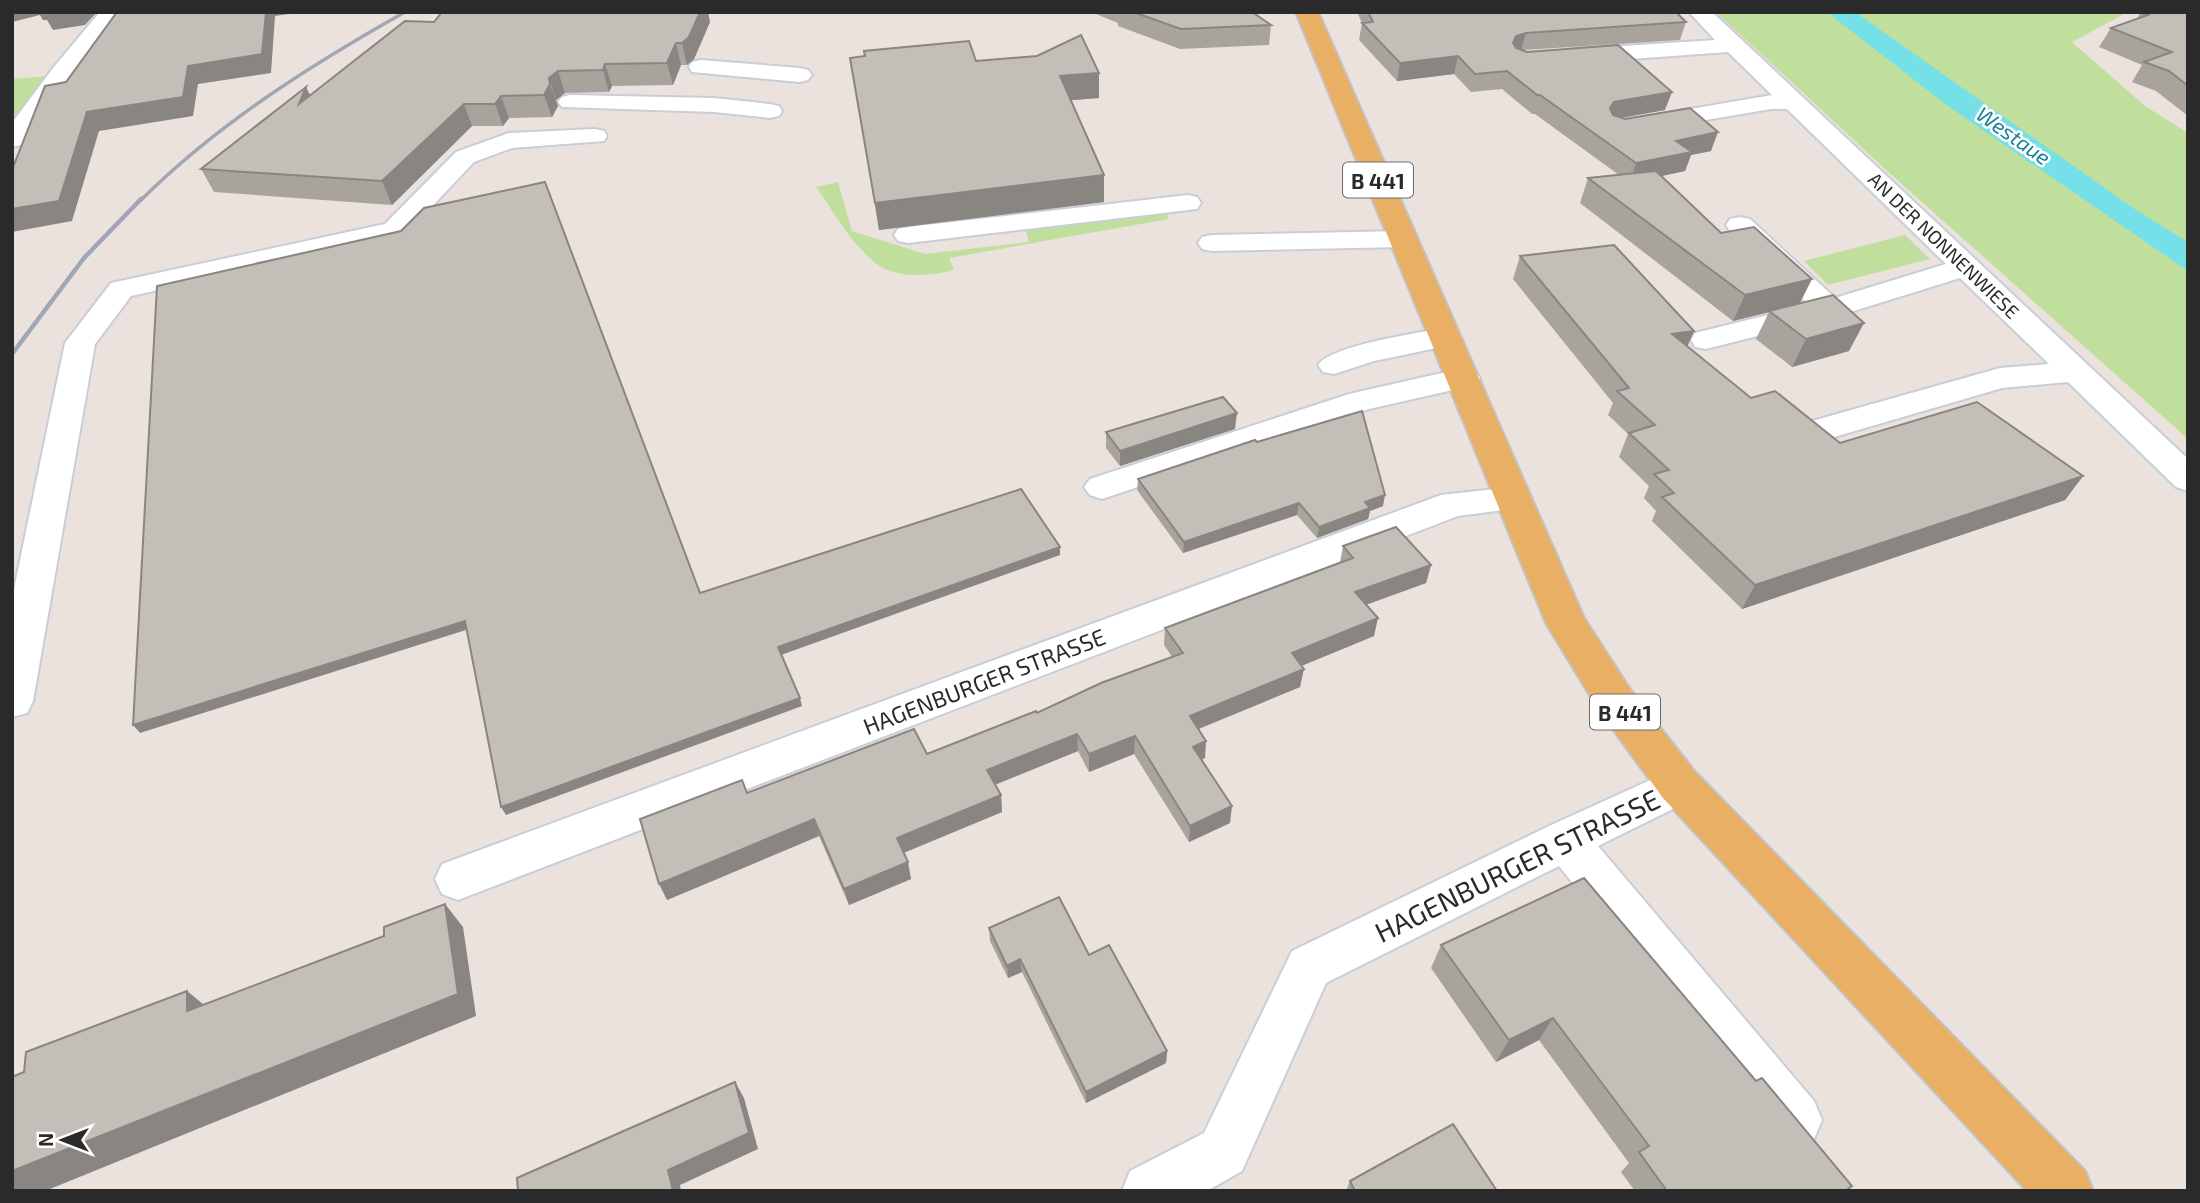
<svg xmlns="http://www.w3.org/2000/svg" width="2200" height="1203" viewBox="0 0 2200 1203" font-family="'Exo 2',sans-serif">
<style>
.green{fill:#c0df9c}
.water{fill:#76e0e8}
.lines{fill:none;stroke-linecap:round;stroke-linejoin:round}
.minor-casing{stroke:#c8ced7;stroke-width:4}
.major-casing{stroke:#c3c3c3;stroke-width:4}
.minor{fill:#fff;fill-rule:evenodd}
.major{fill:#e9af65;fill-rule:evenodd}
.rail-far1{stroke:#a0a7b3;stroke-width:3.5}
.rail{stroke:#a0a7b3;stroke-width:4.5}
.wall{fill:#a9a39e}
.shaded-wall{fill:#898581}
.building{fill:#c4beb8;stroke:#898581;stroke-width:2}
.labels{text-anchor:middle;dominant-baseline:central;stroke-width:5;stroke-linejoin:round;paint-order:stroke}
.far-street-label{font-size:19px;fill:#2a2a2a;stroke:#fff}
.far-water-label{font-size:21px;font-style:italic;fill:#158193;stroke:#fff}
.shield{fill:#fff;stroke:#6a6a6a;stroke-width:2}
.shield-label{font-size:21px;font-weight:bold;fill:#2a2a2a}
.street-label{font-size:23px;fill:#2a2a2a;stroke:#fff}
.near-street-label{font-size:28px;fill:#2a2a2a;stroke:#fff}
</style>
<rect width="100%" height="100%" fill="#ebe2dd"/>
<!-- green -->
<g class="green">
<path d="M 1716,12 L 2128,12 L 2072,42 L 2145,106 L 2188,133 L 2188,439 L 1886,170 Z"/>
<path d="M 48,76 L 17,114 L 12,124 L 12,79 Z"/>
<path d="M 838,182 L 852,231 L 925,254 L 1029,242 L 1025,229 L 1166,213 L 1169,219 L 949,258 L 954,270 C 933,276 898,279 878,265 C 853,247 834,212 816,187 Z"/>
<path d="M 1905,235 L 1930,259 L 1828,285 L 1804,261 Z"/>
</g>
<!-- water -->
<path class="water" d="M 1827,12 L 1855,12 L 2136,210 L 2188,242 L 2188,271 L 1948,106 Z"/>
<g class="lines">
<defs>
<g id="minor">
<path d="M 100,12 L 122,12 L 69,78 L 21,145 L 12,147 L 12,123 L 53,68 Z"/>
<path d="M 1689,12 L 1712,12 L 2188,459 L 2188,491 L 2176,487 L 2068,382 L 2002,388 L 1817,442 L 1805,439 L 1800,431 L 1805,423 L 2000,368 L 2049,364 L 1960,278 L 1841,315 L 1706,349 L 1695,347 L 1691,340 L 1695,333 L 1809,305 L 1730,231 L 1726,225 L 1730,219 L 1740,217 L 1750,219 L 1835,298 L 1946,264 L 1787,109 L 1771,109 L 1647,130 L 1638,128 L 1635,123 L 1638,118 L 1772,95 L 1728,52 L 1575,63 L 1567,61 L 1564,56 L 1567,51 L 1575,49 L 1715,40 Z"/>
<path d="M 700,60 L 800,68 L 808,70 L 812,75 L 808,80 L 800,82 L 692,72 L 689,67 L 692,62 Z"/>
<path d="M 570,95 L 714,98 L 770,104 L 779,106 L 782,111 L 779,116 L 770,118 L 714,112 L 562,107 L 558,102 L 562,97 Z"/>
<path d="M 595,129 L 604,131 L 607,136 L 604,141 L 512,148 L 474,162 L 404,236 L 131,296 L 95,344 L 33,701 L 27,713 L 12,717 L 12,599 L 65,343 L 111,283 L 385,224 L 456,152 L 509,133 Z"/>
<path d="M 1188,195 L 1197,197 L 1201,203 L 1197,209 L 908,243 L 898,241 L 894,235 L 898,229 L 908,227 Z"/>
<path d="M 1403,231 L 1413,233 L 1417,239 L 1413,245 L 1403,247 L 1212,251 L 1202,249 L 1198,243 L 1202,237 L 1212,235 Z"/>
<path d="M 1445,328 L 1456,330 L 1460,337 L 1456,344 L 1374,361 L 1334,374 L 1323,372 L 1318,365 C 1332,345 1418,333 1445,328 Z"/>
<path d="M 1464,368 L 1475,371 L 1480,378 L 1475,385 L 1369,409 L 1102,499 L 1090,495 L 1084,487 L 1090,479 L 1349,394 Z"/>
<path d="M 1514,487 L 1527,491 L 1532,499 L 1527,507 L 1458,516 L 458,900 L 442,894 L 435,879 L 442,864 L 1441,495 Z"/>
<path d="M 1679,767 L 1695,772 L 1701,785 L 1695,798 L 1598,846 L 1814,1101 L 1822,1120 L 1814,1139 L 1795,1147 L 1776,1139 L 1559,866 L 1326,983 L 1242,1171 L 1207,1191 L 1122,1191 L 1130,1171 L 1204,1133 L 1292,951 L 1549,826 Z"/>
</g>
<path id="major" d="M 1296,12 L 1318,12 L 1584,618 L 1629,688 L 1695,772 L 2085,1171 L 2093,1191 L 2027,1191 L 1663,798 L 1599,710 L 1546,623 Z"/>
</defs>
<!-- minor casing -->
<use href="#minor" class="minor-casing"/>
<!-- major casing -->
<use href="#major" class="major-casing"/>
<!-- minor -->
<use href="#minor" class="minor"/>
<!-- major -->
<use href="#major" class="major"/>
<!-- rail-far1 -->
<path class="rail-far1" d="M 140,201 C 217,124 311,65 405,12"/>
<!-- rail -->
<path class="rail" d="M 12,354 L 84,258 L 141,199"/>
</g>
<!-- wall -->
<g class="wall">
<path d="M 1091,12 L 1252,12 L 1271,25 L 1269,45 L 1180,49 L 1118,26 L 1118,23 Z"/>
<path d="M 1357,12 L 1676,12 L 1686,22 L 1680,40 L 1523,50 L 1665,110 L 1622,118 L 1711,151 L 1691,155 L 1685,171 L 1661,176 L 1721,233 L 1800,304 L 1849,351 L 1792,367 L 1756,339 L 1769,312 L 1733,321 L 1580,203 L 1588,178 L 1619,175 L 1535,114 L 1532,114 L 1502,89 L 1471,92 L 1454,74 L 1397,81 L 1359,40 L 1362,23 Z"/>
<path d="M 2188,12 L 2188,116 L 2156,91 L 2132,82 L 2142,65 L 2099,47 L 2111,28 L 2137,19 L 2140,13 Z"/>
<path d="M 434,22 L 710,22 L 694,59 L 687,65 L 681,65 L 673,85 L 612,86 L 609,92 L 565,93 L 556,100 L 558,106 L 552,117 L 509,118 L 503,126 L 472,126 L 392,205 L 214,192 L 201,169 L 310,95 Z"/>
<path d="M 850,58 L 976,61 L 1099,98 L 1071,100 L 1104,175 L 1104,202 L 879,230 Z"/>
<path d="M 1520,256 L 1694,331 L 1687,346 L 1751,398 L 1840,443 L 2083,476 L 2065,500 L 1742,609 L 1652,521 L 1656,511 L 1644,498 L 1649,486 L 1619,457 L 1628,434 L 1608,415 L 1613,403 L 1513,279 Z"/>
<path d="M 1235,429 L 1120,466 L 1106,448 L 1106,432 Z"/>
<path d="M 1257,442 L 1383,506 L 1370,511 L 1368,519 L 1317,538 L 1297,515 L 1183,553 L 1137,490 L 1138,479 Z"/>
<path d="M 1343,546 L 1431,565 L 1426,583 L 1366,605 L 1374,636 L 1301,666 L 1300,687 L 1199,729 L 1205,758 L 1201,760 L 1230,823 L 1189,842 L 1134,754 L 1089,772 L 1078,751 L 995,785 L 1001,795 L 1002,812 L 904,853 L 911,879 L 849,905 L 819,836 L 667,900 L 747,793 L 927,754 L 1037,713 L 1172,657 L 1164,645 L 1165,628 L 1340,562 Z"/>
<path d="M 989,928 L 1089,955 L 1167,1051 L 1166,1063 L 1086,1103 L 1022,972 L 1008,978 L 990,941 Z"/>
<path d="M 1441,945 L 1756,1081 L 1852,1186 L 1846,1191 L 1635,1191 L 1621,1172 L 1629,1163 L 1539,1040 L 1496,1062 L 1431,968 Z"/>
<path d="M 1350,1181 L 1497,1191 L 1346,1191 Z"/>
</g>
<!-- shaded-wall -->
<g class="shaded-wall">
<path d="M 12,12 L 97,12 L 85,25 L 53,30 L 47,20 L 43,20 L 40,15 L 12,22 Z"/>
<path d="M 266,12 L 302,12 L 275,16 L 271,73 L 198,84 L 193,116 L 99,131 L 72,221 L 12,232 L 12,209 L 87,112 L 188,66 Z"/>
<path d="M 700,12 L 708,12 L 710,22 L 694,59 L 687,65 L 682,43 Z"/>
<path d="M 1526,33 L 1521,50 L 1512,54 L 1513,43 L 1516,36 Z"/>
<path d="M 676,43 L 681,65 L 673,85 L 667,63 Z"/>
<path d="M 1458,56 L 1454,74 L 1397,81 L 1400,63 Z"/>
<path d="M 605,64 L 612,86 L 609,92 L 603,70 Z"/>
<path d="M 558,71 L 565,93 L 556,100 L 549,78 Z"/>
<path d="M 1099,73 L 1099,98 L 1060,101 L 1060,76 Z"/>
<path d="M 550,84 L 558,106 L 552,117 L 544,95 Z"/>
<path d="M 306,87 L 317,109 L 299,104 Z"/>
<path d="M 1672,92 L 1665,110 L 1608,120 L 1610,108 L 1614,102 Z"/>
<path d="M 501,96 L 509,118 L 503,126 L 495,104 Z"/>
<path d="M 464,104 L 472,126 L 392,205 L 382,181 Z"/>
<path d="M 1718,132 L 1711,151 L 1691,155 L 1685,171 L 1630,183 L 1636,163 L 1676,141 Z"/>
<path d="M 1104,175 L 1104,202 L 879,230 L 875,203 Z"/>
<path d="M 1812,279 L 1799,305 L 1733,321 L 1745,295 Z"/>
<path d="M 1864,323 L 1849,351 L 1792,367 L 1806,339 Z"/>
<path d="M 1694,331 L 1684,354 L 1672,334 Z"/>
<path d="M 1237,413 L 1235,429 L 1120,466 L 1120,451 Z"/>
<path d="M 2083,476 L 2065,500 L 1742,609 L 1755,585 Z"/>
<path d="M 1385,495 L 1383,506 L 1370,511 L 1368,519 L 1317,538 L 1319,527 L 1365,502 Z"/>
<path d="M 1299,503 L 1297,515 L 1183,553 L 1184,542 Z"/>
<path d="M 1060,547 L 1060,555 L 781,655 L 778,647 Z"/>
<path d="M 1431,565 L 1426,583 L 1351,610 L 1355,592 Z"/>
<path d="M 1378,618 L 1374,636 L 1289,671 L 1292,653 Z"/>
<path d="M 465,621 L 469,629 L 140,733 L 133,725 Z"/>
<path d="M 1304,669 L 1300,687 L 1188,733 L 1190,716 Z"/>
<path d="M 800,698 L 802,706 L 506,815 L 501,807 Z"/>
<path d="M 1077,734 L 1078,751 L 989,787 L 987,770 Z"/>
<path d="M 1135,736 L 1134,754 L 1089,772 L 1089,754 Z"/>
<path d="M 1206,741 L 1205,758 L 1191,764 L 1193,747 Z"/>
<path d="M 1001,795 L 1002,812 L 900,854 L 897,838 Z"/>
<path d="M 1232,806 L 1230,823 L 1189,842 L 1190,826 Z"/>
<path d="M 814,819 L 819,836 L 667,900 L 659,884 Z"/>
<path d="M 908,862 L 911,879 L 849,905 L 844,889 Z"/>
<path d="M 445,904 L 463,927 L 476,1016 L 45,1191 L 12,1191 L 12,1171 Z"/>
<path d="M 1020,959 L 1022,972 L 1008,978 L 1007,966 Z"/>
<path d="M 187,991 L 214,1013 L 187,1011 Z"/>
<path d="M 1553,1018 L 1539,1040 L 1496,1062 L 1509,1040 Z"/>
<path d="M 1167,1051 L 1166,1063 L 1086,1103 L 1086,1092 Z"/>
<path d="M 735,1082 L 744,1098 L 758,1149 L 680,1185 L 681,1191 L 673,1191 L 668,1170 Z"/>
</g>
<!-- building -->
<g class="building">
<path d="M 117,12 L 266,12 L 262,54 L 188,66 L 183,97 L 87,112 L 59,201 L 12,209 L 12,170 L 45,86 L 66,82 Z"/>
<path d="M 442,12 L 700,12 L 689,37 L 682,43 L 676,43 L 667,63 L 605,64 L 603,70 L 558,71 L 549,78 L 550,84 L 544,95 L 501,96 L 495,104 L 464,104 L 382,181 L 201,169 L 306,87 L 299,104 L 405,21 L 434,22 Z"/>
<path d="M 1133,12 L 1252,12 L 1271,25 L 1181,29 Z"/>
<path d="M 1368,12 L 1676,12 L 1686,22 L 1526,33 L 1516,36 L 1513,43 L 1516,48 L 1527,52 L 1618,45 L 1672,92 L 1614,102 L 1610,108 L 1613,115 L 1625,119 L 1690,108 L 1718,132 L 1676,141 L 1692,152 L 1636,163 L 1540,95 L 1537,95 L 1507,71 L 1475,74 L 1458,56 L 1400,63 L 1362,23 L 1373,22 Z"/>
<path d="M 2142,12 L 2188,12 L 2188,86 L 2169,71 L 2144,62 L 2172,52 L 2111,28 L 2148,15 L 2140,13 Z"/>
<path d="M 1081,35 L 1099,73 L 1060,76 L 1104,175 L 875,203 L 850,58 L 865,56 L 864,51 L 969,41 L 976,61 L 1037,56 Z"/>
<path d="M 1656,171 L 1721,233 L 1754,227 L 1812,279 L 1745,295 L 1588,178 Z"/>
<path d="M 545,182 L 700,593 L 1021,489 L 1060,547 L 778,647 L 800,698 L 501,807 L 465,621 L 133,725 L 157,286 L 401,231 L 424,208 Z"/>
<path d="M 1614,245 L 1694,331 L 1672,334 L 1751,398 L 1775,391 L 1840,443 L 1977,402 L 2083,476 L 1755,585 L 1662,497 L 1674,493 L 1654,474 L 1669,470 L 1629,433 L 1655,425 L 1617,391 L 1629,388 L 1520,256 Z"/>
<path d="M 1833,295 L 1864,323 L 1806,339 L 1769,311 Z"/>
<path d="M 1223,397 L 1237,413 L 1120,451 L 1106,432 Z"/>
<path d="M 1362,411 L 1385,495 L 1365,502 L 1370,508 L 1319,527 L 1299,503 L 1184,542 L 1138,479 L 1255,440 L 1257,442 Z"/>
<path d="M 1396,527 L 1431,565 L 1355,592 L 1378,618 L 1292,653 L 1304,669 L 1190,716 L 1206,741 L 1193,747 L 1232,806 L 1190,826 L 1135,736 L 1089,754 L 1077,734 L 987,770 L 1001,795 L 897,838 L 908,862 L 844,889 L 814,819 L 659,884 L 640,819 L 742,780 L 747,793 L 914,729 L 927,754 L 1036,711 L 1037,713 L 1101,683 L 1183,653 L 1165,628 L 1353,558 L 1343,546 Z"/>
<path d="M 1584,878 L 1756,1081 L 1762,1078 L 1852,1186 L 1845,1191 L 1667,1191 L 1639,1152 L 1649,1146 L 1553,1018 L 1509,1040 L 1441,945 Z"/>
<path d="M 1059,897 L 1089,955 L 1109,945 L 1167,1051 L 1086,1092 L 1020,959 L 1007,966 L 989,928 Z"/>
<path d="M 445,904 L 458,994 L 12,1171 L 12,1077 L 24,1072 L 26,1052 L 187,991 L 187,1011 L 384,936 L 384,927 Z"/>
<path d="M 735,1082 L 749,1133 L 668,1170 L 673,1191 L 518,1191 L 517,1178 Z"/>
<path d="M 1453,1124 L 1497,1191 L 1355,1191 L 1350,1181 Z"/>
</g>
<g class="labels">
<!-- far-street labels -->
<g class="far-street-label">
<text transform="translate(1944 245) rotate(44)">AN DER NONNENWIESE</text>
</g>
<!-- far-water labels -->
<g class="far-water-label">
<text transform="translate(2014 135) rotate(35)">Westaue</text>
</g>
<!-- shield labels -->
<g class="shield">
<rect x="1343" y="162.5" width="70" height="35" rx="5"/>
<rect x="1590" y="694.5" width="70" height="35" rx="5"/>
</g>
<g class="shield-label">
<text x="1378" y="180">B 441</text>
<text x="1625" y="712">B 441</text>
</g>
<!-- street labels -->
<g class="street-label">
<text transform="translate(984 681) rotate(-21)">HAGENBURGER STRASSE</text>
</g>
<!-- near-street labels -->
<g class="near-street-label">
<text transform="translate(1517 865) rotate(-26)">HAGENBURGER STRASSE</text>
</g>
</g>
<!-- border -->
<rect width="2200" height="1203" fill="none" stroke="#2a2a2a" stroke-width="28"/>
<!-- north arrow -->
<g transform="translate(63 1140) rotate(270)" stroke="#ffffff" stroke-width="5" paint-order="stroke">
<path d="M0-5L12 26L0 18L-12 26Z" fill="#2a2a2a"/>
<text y="-10" font-size="19" font-weight="bold" text-anchor="middle" fill="#2a2a2a">N</text>
</g>
</svg>
